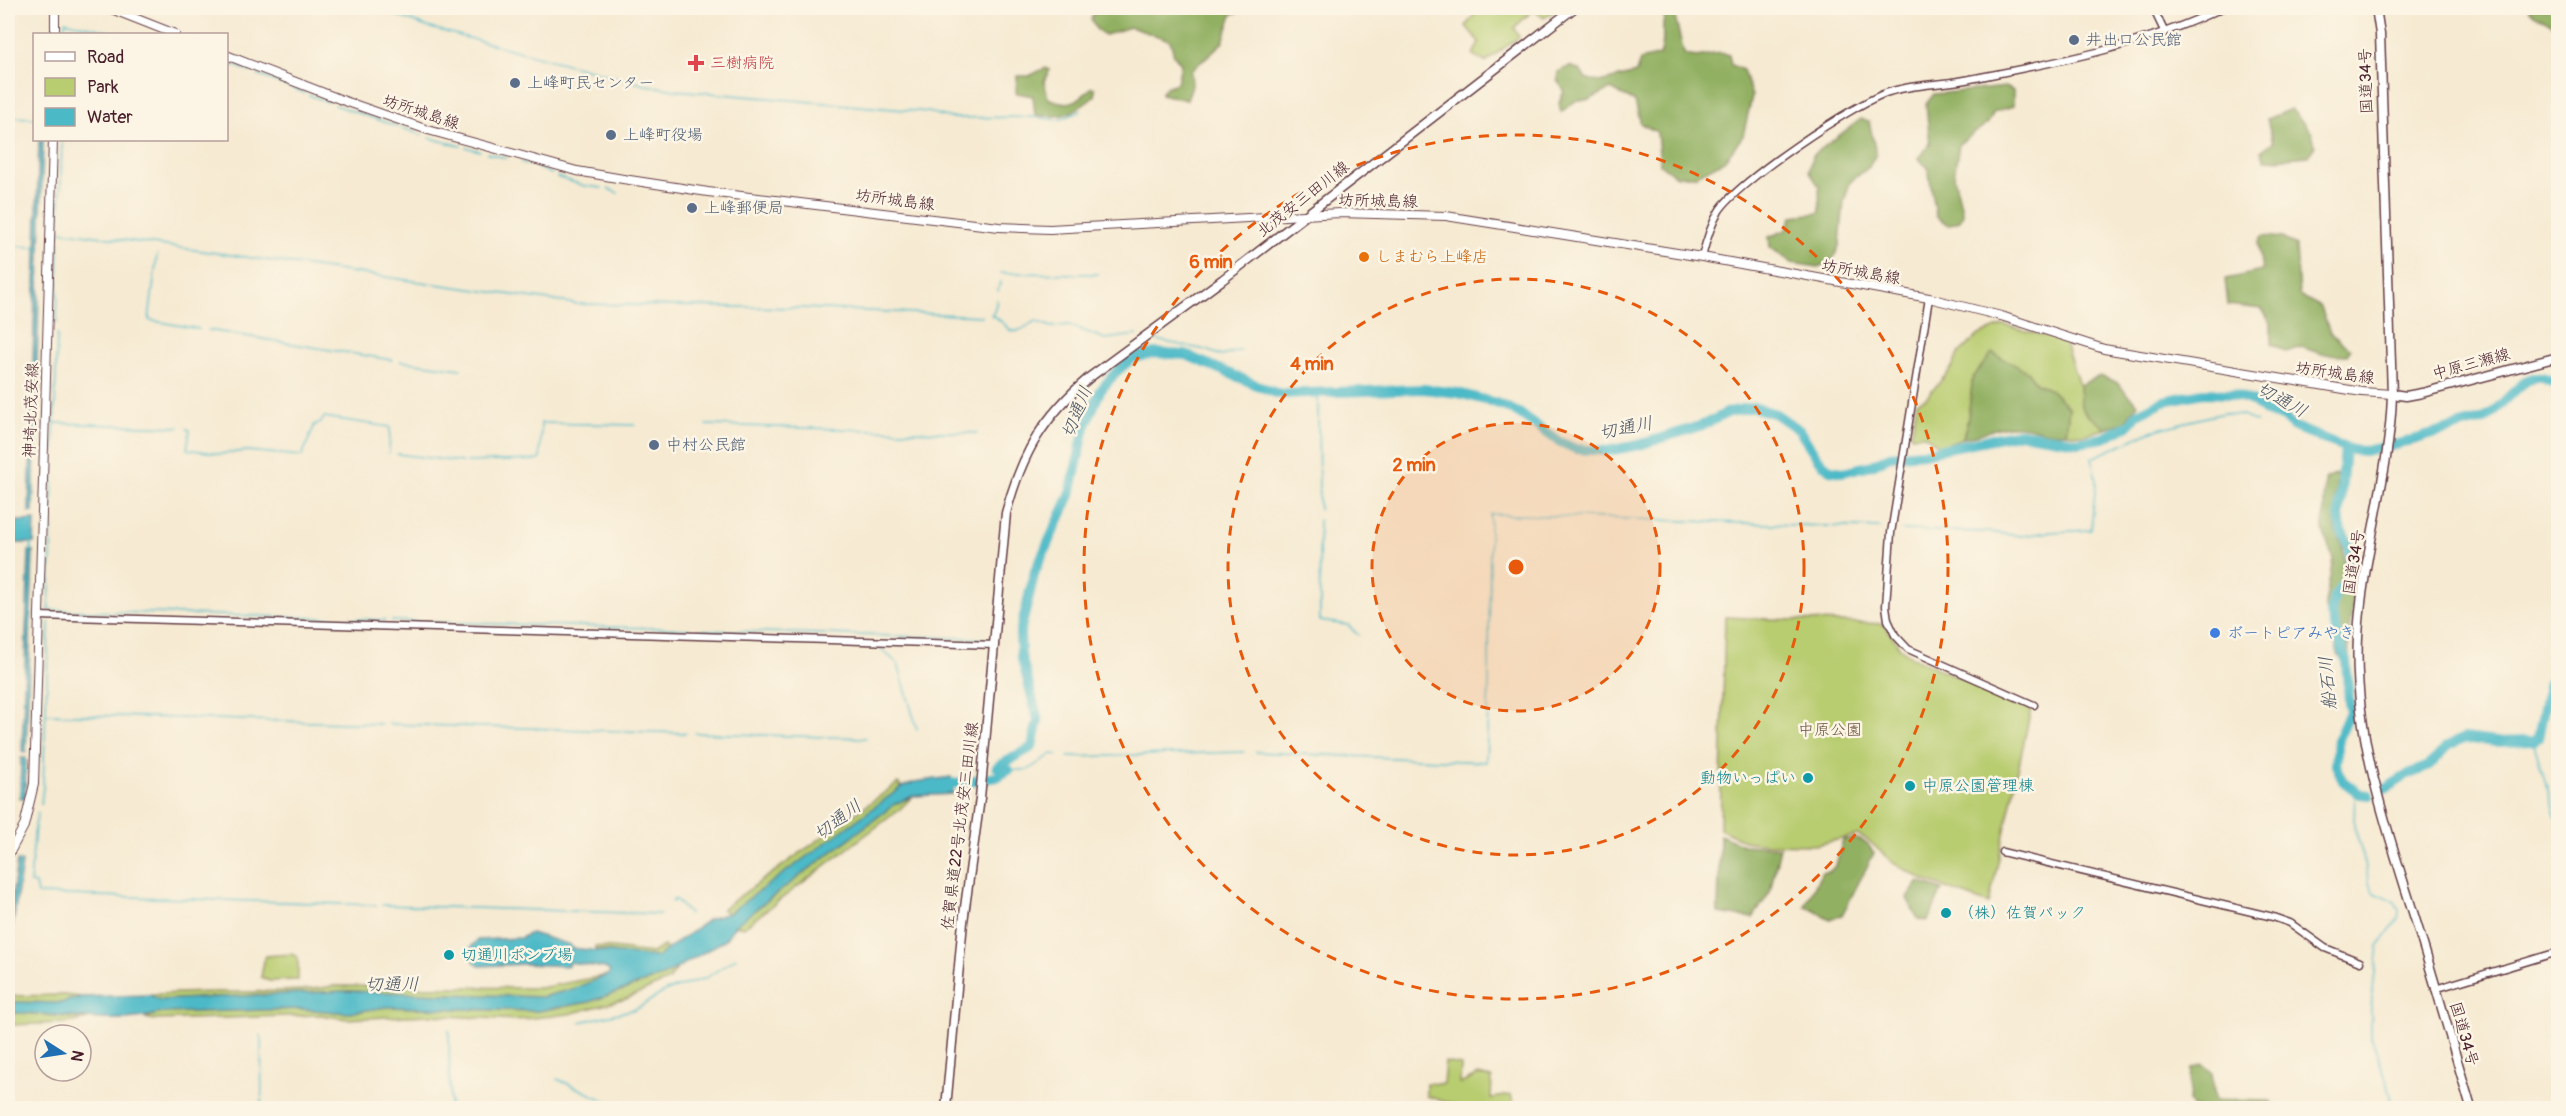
<svg xmlns="http://www.w3.org/2000/svg" width="2566" height="1116" viewBox="0 0 2566 1116" font-family="Pangolin,'Klee One',sans-serif">
<style>
.green{fill:#b8cc70;stroke:#81764e;stroke-width:1.5}
.forest{fill:#92b062;stroke:#6e6846;stroke-width:1.5}
.water{fill:#4cb9c7;stroke:#4b6c79;stroke-width:1.5}
.lines{fill:none;stroke-linecap:round;stroke-linejoin:round}
.stream{stroke:#4cb9c7;stroke-width:1.5}
.river{stroke:#4cb9c7;stroke-width:10}
.tertiary-casing{stroke:#643d44;stroke-width:9}
.secondary-casing{stroke:#643d44;stroke-width:10}
.primary-casing{stroke:#643d44;stroke-width:11}
.trunk-casing{stroke:#643d44;stroke-width:11}
.tertiary{stroke:#fff;stroke-width:6}
.secondary{stroke:#fff;stroke-width:8}
.primary{stroke:#fff;stroke-width:8}
.trunk{stroke:#fff;stroke-width:8}
.ring{fill:none;stroke:#e8590c;stroke-width:3;stroke-dasharray:10 8}
.service-dot{fill:#5c6f8a;stroke:#fcf5e5;stroke-width:2}
.health-dot{fill:#e0444e;stroke:#fcf5e5;stroke-width:2}
.food-dot{fill:#e8710a;stroke:#fcf5e5;stroke-width:2}
.shop-dot{fill:#3f7fe0;stroke:#fcf5e5;stroke-width:2}
.culture-dot{fill:#0f9aa8;stroke:#fcf5e5;stroke-width:2}
.labels{text-anchor:middle;dominant-baseline:central;stroke-width:5;stroke-linejoin:round;paint-order:stroke}
.service-label{font-size:16px;fill:#4e5e75;stroke:#fcf5e5;text-anchor:start}
.health-label{font-size:16px;fill:#be3a42;stroke:#fcf5e5;text-anchor:start}
.street-label{font-size:16px;fill:#4a1f2b;stroke:#fcf5e5}
.food-label{font-size:16px;fill:#c56008;stroke:#fcf5e5;text-anchor:start}
.shop-label{font-size:16px;fill:#366cbe;stroke:#fcf5e5;text-anchor:start}
.park-label{font-size:16px;fill:#6b5340;stroke:#fcf5e5}
.culture-label{font-size:16px;fill:#0d838f;stroke:#fcf5e5;text-anchor:start}
.water-label{font-size:18px;font-style:italic;fill:#4b5562;stroke:#fcf5e5}
.centre{fill:#e8590c;stroke:#fcf5e5;stroke-width:3}
.ring-label{font-size:18px;text-anchor:middle;font-weight:bold;fill:#e8590c;stroke:#fcf5e5;stroke-width:5;stroke-linejoin:round;paint-order:stroke}
</style>
<rect width="100%" height="100%" fill="#fcf5e5"/>
<filter id="ink" filterUnits="userSpaceOnUse"><feTurbulence type="fractalNoise" baseFrequency=".0167" numOctaves="2"/><feDisplacementMap in="SourceGraphic" scale="12" xChannelSelector="R" yChannelSelector="G"/><feConvolveMatrix kernelMatrix="1 2 1 2 8 2 1 2 1" color-interpolation-filters="sRGB"/></filter>
<filter id="wash" filterUnits="userSpaceOnUse"><feTurbulence type="fractalNoise" baseFrequency=".008" numOctaves="4" result="noise"/><feDisplacementMap in="SourceGraphic" scale="24" xChannelSelector="R" yChannelSelector="G"/><feGaussianBlur stdDeviation="1.35" result="paint"/><feColorMatrix in="noise" values="0 0 0 0 0 0 0 0 0 0 0 0 0 0 0 0 0 1.4 0 .05"/><feComposite in="paint" operator="in"/></filter>
<g filter="url(#wash)">
<rect width="100%" height="100%" fill="#f6ead2"/>
<!-- green -->
<g class="green">
<path d="M 1482,8 L 1559,8 L 1544,18 L 1533,10 L 1514,28 L 1519,37 L 1485,62 L 1473,55 L 1479,42 L 1466,26 L 1476,12 Z"/>
<path d="M 2004,325 L 2064,341 L 2079,385 L 2081,407 L 2088,416 L 2100,421 L 2105,429 L 2083,435 L 2066,433 L 2069,408 L 2051,390 L 2035,382 L 2027,371 L 1973,377 L 1968,418 L 1963,438 L 1939,446 L 1925,435 L 1911,436 L 1917,402 L 1926,398 L 1951,369 L 1959,353 L 1979,335 Z"/>
<path d="M 1725,617 L 1884,624 L 1900,648 L 1912,657 L 2031,709 L 1989,904 L 1924,880 L 1893,863 L 1868,840 L 1858,835 L 1815,845 L 1765,844 L 1744,841 L 1720,829 Z"/>
<path d="M 898,783 L 902,787 L 729,914 L 722,909 Z"/>
<path d="M 913,796 L 900,809 L 744,927 L 735,925 L 895,804 Z"/>
<path d="M 595,946 L 652,953 L 664,946 L 667,950 L 657,957 L 648,958 L 595,949 Z"/>
<path d="M 292,954 L 298,958 L 298,980 L 269,981 L 261,977 L 265,956 Z"/>
<path d="M 678,967 L 669,980 L 626,999 L 569,1014 L 516,1020 L 429,1015 L 347,1019 L 321,1015 L 155,1020 L 145,1018 L 161,1013 L 302,1009 L 348,1013 L 386,1007 L 538,1011 L 589,1002 L 665,975 Z"/>
<path d="M 608,975 L 573,989 L 542,997 L 345,991 L 160,1000 L 150,995 C 211,989 274,996 334,986 L 540,988 Z"/>
<path d="M 64,995 L 81,997 L 61,1003 L 8,1002 L 8,996 Z"/>
<path d="M 8,1013 L 23,1013 L 88,1019 L 66,1023 L 8,1025 Z"/>
<path d="M 1445,1062 L 1461,1065 L 1460,1084 L 1478,1075 L 1492,1078 L 1491,1098 L 1511,1095 L 1514,1108 L 1455,1108 L 1456,1105 L 1426,1096 L 1426,1083 L 1443,1084 Z"/>
</g>
<!-- forest -->
<g class="forest">
<path d="M 1109,8 L 1249,8 L 1232,14 L 1223,42 L 1191,71 L 1192,85 L 1187,100 L 1161,94 L 1166,87 L 1177,83 L 1181,64 L 1174,55 L 1170,40 L 1130,27 L 1105,35 L 1096,29 L 1091,19 L 1095,10 Z"/>
<path d="M 2528,8 L 2558,8 L 2558,28 L 2529,11 Z"/>
<path d="M 1674,13 L 1684,54 C 1701,62 1712,49 1729,55 L 1731,65 L 1743,70 L 1752,96 L 1743,136 L 1724,161 L 1695,176 L 1676,176 L 1660,164 L 1657,132 L 1641,124 L 1635,102 L 1611,89 L 1589,100 L 1577,100 L 1561,112 L 1559,103 L 1564,91 L 1557,79 L 1558,72 L 1570,66 L 1581,71 L 1585,78 L 1599,82 L 1636,73 L 1640,60 L 1660,55 C 1666,42 1660,29 1665,15 Z"/>
<path d="M 1045,68 L 1050,70 L 1044,81 L 1048,98 C 1069,107 1077,103 1092,87 L 1095,88 L 1095,96 C 1073,114 1063,119 1035,115 L 1033,96 L 1016,93 L 1017,76 L 1029,76 Z"/>
<path d="M 2006,87 L 2013,91 L 2013,106 L 1994,112 L 1988,123 L 1959,144 L 1954,177 L 1963,214 L 1960,221 L 1948,225 L 1936,216 L 1928,168 L 1918,158 L 1930,144 L 1926,104 L 1934,94 Z"/>
<path d="M 2291,109 L 2312,132 L 2315,146 L 2308,156 L 2265,160 L 2261,151 L 2273,142 L 2267,119 Z"/>
<path d="M 1861,119 L 1869,121 L 1876,154 L 1869,167 L 1850,182 L 1844,201 L 1840,244 L 1832,261 L 1818,267 L 1792,263 L 1770,247 L 1769,237 L 1786,230 L 1792,216 L 1820,213 L 1819,186 L 1809,171 L 1812,156 Z"/>
<path d="M 2262,236 L 2282,238 L 2296,246 L 2299,295 L 2321,307 L 2330,333 L 2351,349 L 2347,355 L 2322,354 L 2301,347 L 2286,352 L 2271,343 L 2271,324 L 2262,309 L 2228,305 L 2225,279 L 2262,271 L 2258,243 Z"/>
<path d="M 1992,353 L 2027,371 L 2035,382 L 2051,390 L 2069,408 L 2066,433 C 2045,435 2037,427 2019,426 C 1998,424 1982,436 1963,438 L 1968,418 L 1973,377 Z"/>
<path d="M 2100,376 L 2116,382 L 2138,404 L 2125,422 L 2105,429 C 2100,422 2096,422 2090,417 C 2079,410 2080,397 2079,385 Z"/>
<path d="M 2337,474 L 2335,530 L 2343,546 L 2345,570 L 2355,583 L 2348,639 L 2349,660 L 2339,657 L 2325,604 L 2333,559 L 2323,530 L 2325,479 Z"/>
<path d="M 1720,835 L 1743,845 L 1780,847 L 1770,892 L 1753,918 L 1718,913 Z"/>
<path d="M 1857,839 L 1867,843 L 1874,853 L 1842,915 L 1830,919 L 1805,906 L 1822,872 L 1829,872 L 1836,865 L 1843,840 Z"/>
<path d="M 1919,882 L 1942,890 L 1928,921 L 1918,919 L 1907,898 Z"/>
<path d="M 2202,1064 L 2212,1072 L 2215,1100 L 2270,1101 L 2277,1108 L 2194,1108 L 2189,1102 L 2191,1068 Z"/>
</g>
<!-- water -->
<g class="water">
<path d="M 39,140 L 43,140 L 33,512 L 29,512 Z"/>
<path d="M 35,520 L 34,543 L 8,543 L 8,522 Z"/>
<path d="M 29,551 L 33,551 L 26,752 L 22,752 Z"/>
<path d="M 21,758 L 26,758 L 25,798 L 20,798 Z"/>
<path d="M 951,777 L 953,794 L 913,796 L 895,804 L 735,925 L 725,940 L 665,975 L 589,1002 L 538,1011 L 386,1007 L 348,1013 L 302,1009 L 161,1013 C 110,1028 59,1011 8,1013 L 8,1002 L 61,1003 L 81,997 L 150,995 L 160,1000 L 345,991 L 542,997 L 573,989 L 608,975 L 610,971 L 605,968 L 569,962 L 568,966 L 526,964 L 479,966 L 472,959 L 471,947 L 478,940 L 520,938 L 531,933 L 571,945 L 571,948 L 657,957 L 709,919 L 729,913 L 902,787 L 914,782 Z"/>
<path d="M 17,861 L 22,862 L 13,924 L 8,928 Z"/>
</g>
<g class="lines">
<!-- stream -->
<g class="stream">
<path d="M 377,8 L 427,27 L 646,85 L 675,90 L 928,112 L 951,118 L 1032,117 L 1059,120 L 1081,111"/>
<path d="M 65,34 L 65,21 L 119,34"/>
<path d="M 226,66 L 234,65 L 250,72"/>
<path d="M 258,75 L 305,93"/>
<path d="M 309,95 L 328,102"/>
<path d="M 335,105 L 422,135"/>
<path d="M 8,117 L 34,118"/>
<path d="M 430,138 L 461,146"/>
<path d="M 466,147 L 480,151"/>
<path d="M 487,153 L 506,158"/>
<path d="M 521,162 L 529,165"/>
<path d="M 536,167 L 552,174"/>
<path d="M 557,177 L 585,186 L 602,188"/>
<path d="M 608,189 L 618,193"/>
<path d="M 60,231 L 577,304 L 801,308 L 982,316"/>
<path d="M 59,235 L 62,140"/>
<path d="M 8,246 L 36,247"/>
<path d="M 157,255 L 149,320 L 199,329"/>
<path d="M 1001,273 L 1098,274"/>
<path d="M 998,291 L 1000,282"/>
<path d="M 997,300 L 994,312 L 991,315 C 1014,325 1004,343 1035,321 L 1052,327 L 1069,325 L 1105,339 L 1137,335"/>
<path d="M 57,323 L 59,241"/>
<path d="M 208,330 L 392,360"/>
<path d="M 1156,340 L 1206,350 L 1222,356 L 1241,350"/>
<path d="M 400,361 L 461,369"/>
<path d="M 1318,391 L 1319,510"/>
<path d="M 54,423 L 179,427"/>
<path d="M 706,425 L 977,433"/>
<path d="M 187,429 L 190,430 L 187,449 L 220,454 L 247,451 L 302,456 L 315,424 L 321,423 L 324,417 L 390,427 L 389,453"/>
<path d="M 397,454 L 462,462"/>
<path d="M 467,462 L 540,460 L 541,423 L 635,425"/>
<path d="M 52,509 L 57,334"/>
<path d="M 52,520 L 49,610 L 385,620"/>
<path d="M 1319,520 L 1320,621 L 1348,625 L 1358,635"/>
<path d="M 1902,530 L 1989,532 L 2021,536 L 2049,532 L 2091,530 L 2096,482 L 2092,458 L 2151,431 L 2198,419 L 2224,413 L 2242,416 L 2257,422"/>
<path d="M 31,552 L 31,542"/>
<path d="M 392,621 L 689,629"/>
<path d="M 698,630 L 988,639"/>
<path d="M 879,647 L 898,664 L 917,729"/>
<path d="M 46,714 L 382,724"/>
<path d="M 389,724 L 686,733"/>
<path d="M 695,733 L 866,738"/>
<path d="M 2533,741 L 2558,824"/>
<path d="M 1256,752 L 1486,762 L 1489,681 L 1490,514 L 1881,528"/>
<path d="M 1068,757 L 1244,752"/>
<path d="M 1009,770 L 1028,770 L 1052,754 L 1058,755"/>
<path d="M 2355,791 L 2354,826 L 2364,859 L 2369,883 L 2374,893 L 2395,902 L 2399,910 L 2398,919 L 2378,946 L 2371,1007 L 2371,1036 L 2390,1091 L 2393,1108"/>
<path d="M 41,804 L 43,787 L 49,622"/>
<path d="M 38,813 L 35,825 L 30,883 L 35,884 L 37,894 L 376,905"/>
<path d="M 672,902 L 675,899 L 689,914"/>
<path d="M 382,905 L 660,914"/>
<path d="M 580,1022 L 636,1009 L 666,991 L 706,978 L 736,958"/>
<path d="M 449,1030 L 450,1108"/>
<path d="M 261,1035 L 262,1108"/>
<path d="M 557,1079 L 622,1108"/>
</g>
<!-- river -->
<g class="river">
<path d="M 2345,449 L 2339,515 L 2341,531 L 2349,545 L 2351,562 L 2347,579 L 2334,597 L 2331,614 L 2346,661 L 2350,712 L 2338,739 L 2336,765 L 2344,782 L 2360,794 L 2369,795"/>
<path d="M 938,786 L 997,777 L 1009,770 L 997,767 L 1032,747 L 1038,720 L 1021,655 L 1020,633 L 1035,571 L 1070,495 L 1085,427 L 1100,391 L 1116,372 L 1133,358 L 1155,353 L 1186,355 L 1278,394 L 1423,389 L 1458,393 L 1496,403 L 1519,413 L 1558,441 L 1576,449 L 1607,451 L 1639,445 L 1703,425 L 1729,412 L 1753,407 L 1776,414 L 1799,430 L 1818,459 L 1830,470 L 1843,472 L 1872,465 L 1890,456 L 1923,453 L 2020,433 L 2078,442 L 2104,438 L 2130,424 L 2137,414 L 2164,401 L 2203,393 L 2232,394 L 2255,402 L 2266,412 L 2284,418 L 2294,427 L 2352,450 L 2365,451 L 2399,444 L 2484,419 C 2501,410 2523,374 2541,377 C 2547,378 2553,382 2558,384"/>
<path d="M 2385,789 L 2409,774 L 2429,766 L 2448,746 L 2457,741 L 2464,738 L 2496,742 L 2533,741 L 2538,738 L 2549,683 L 2558,670"/>
</g>
</g>
</g>
<g filter="url(#ink)">
<g class="lines">
<defs>
<g id="tertiary">
<path d="M 2153,8 L 2165,33"/>
<path d="M 1702,257 C 1706,241 1711,225 1719,211 C 1737,182 1856,102 1889,92 C 1914,84 1940,85 1965,80 C 2052,63 2142,47 2222,8"/>
<path d="M 1929,298 L 1891,533 L 1886,606 L 1888,620 L 1895,635 L 1908,649 L 2034,705"/>
<path d="M 39,616 L 995,645"/>
<path d="M 2002,852 L 2273,917 L 2290,923 L 2325,948 L 2360,962"/>
<path d="M 2435,989 L 2558,952"/>
</g>
<g id="secondary">
<path d="M 109,8 L 175,34"/>
<path d="M 55,34 L 55,8"/>
<path d="M 226,55 L 342,100 L 428,130 L 577,171 L 623,179 L 708,192 L 999,227 L 1050,229 L 1340,213 L 1446,216 L 1702,257 L 1929,298 L 2001,316 L 2104,349 L 2362,392 L 2392,394"/>
<path d="M 8,856 L 24,826 L 34,784 L 53,140"/>
</g>
<g id="primary">
<path d="M 2392,394 L 2406,396 L 2422,393 L 2558,357"/>
<path d="M 946,1108 L 963,922 L 980,798 L 1006,513 C 1022,453 1043,417 1090,377 L 1222,280 L 1574,8"/>
</g>
<path id="trunk" d="M 2376,8 L 2380,34 L 2392,394 C 2390,476 2362,555 2358,637 C 2353,736 2388,832 2417,925 C 2436,986 2453,1047 2471,1108"/>
</defs>
<!-- tertiary casing -->
<use href="#tertiary" class="tertiary-casing"/>
<!-- secondary casing -->
<use href="#secondary" class="secondary-casing"/>
<!-- primary casing -->
<use href="#primary" class="primary-casing"/>
<!-- trunk casing -->
<use href="#trunk" class="trunk-casing"/>
<!-- tertiary -->
<use href="#tertiary" class="tertiary"/>
<!-- secondary -->
<use href="#secondary" class="secondary"/>
<!-- primary -->
<use href="#primary" class="primary"/>
<!-- trunk -->
<use href="#trunk" class="trunk"/>
</g>
</g>
<!-- distance rings -->
<circle cx="1516" cy="567" r="144" fill="#e8590c" fill-opacity=".12"/>
<g class="ring">
<circle cx="1516" cy="567" r="144"/>
<circle cx="1516" cy="567" r="288"/>
<circle cx="1516" cy="567" r="432"/>
</g>
<!-- markers -->
<g class="service-dot">
<circle cx="2074" cy="40" r="6"/>
<circle cx="515" cy="83" r="6"/>
<circle cx="611" cy="135" r="6"/>
<circle cx="692" cy="208" r="6"/>
<circle cx="654" cy="445" r="6"/>
</g>
<path class="health-dot" d="M693 54h6v6h6v6h-6v6h-6v-6h-6v-6h6z"/>
<circle class="food-dot" cx="1364" cy="257" r="6"/>
<circle class="shop-dot" cx="2215" cy="633" r="6"/>
<g class="culture-dot">
<circle cx="1808" cy="778" r="6"/>
<circle cx="1910" cy="786" r="6"/>
<circle cx="1946" cy="913" r="6"/>
<circle cx="449" cy="955" r="6"/>
</g>
<g class="labels">
<!-- service labels -->
<g class="service-label">
<text x="2086" y="40">井出口公民館</text>
<text x="527" y="83">上峰町民センター</text>
<text x="623" y="135">上峰町役場</text>
<text x="704" y="208">上峰郵便局</text>
<text x="666" y="445">中村公民館</text>
</g>
<!-- health labels -->
<g class="health-label">
<text x="710" y="63">三樹病院</text>
</g>
<!-- street labels -->
<g class="street-label">
<text transform="translate(2366 81) rotate(-92)">国道34号</text>
<text transform="translate(421 112) rotate(18)">坊所城島線</text>
<text transform="translate(1303 199) rotate(-38)">北茂安三田川線</text>
<text transform="translate(895 200) rotate(7)">坊所城島線</text>
<text transform="translate(1378 201) rotate(1)">坊所城島線</text>
<text transform="translate(1861 272) rotate(10)">坊所城島線</text>
<text transform="translate(2471 364) rotate(-15)">中原三瀬線</text>
<text transform="translate(2335 373) rotate(8)">坊所城島線</text>
<text transform="translate(31 410) rotate(-88)">神埼北茂安線</text>
<text transform="translate(2354 562) rotate(-81)">国道34号</text>
<text transform="translate(960 826) rotate(-83)">佐賀県道22号北茂安三田川線</text>
<text transform="translate(2464 1034) rotate(74)">国道34号</text>
</g>
<!-- food labels -->
<g class="food-label">
<text x="1376" y="257">しまむら上峰店</text>
</g>
<!-- shop labels -->
<g class="shop-label">
<text x="2227" y="633">ボートピアみやき</text>
</g>
<!-- park labels -->
<g class="park-label">
<text x="1830" y="730">中原公園</text>
</g>
<!-- culture labels -->
<g class="culture-label">
<text x="1796" y="778" text-anchor="end">動物いっぱい</text>
<text x="1922" y="786">中原公園管理棟</text>
<text x="1958" y="913">（株）佐賀パック</text>
<text x="461" y="955">切通川ポンプ場</text>
</g>
<!-- water labels -->
<g class="water-label">
<text transform="translate(2282 400) rotate(29)">切通川</text>
<text transform="translate(1077 412) rotate(-68)">切通川</text>
<text transform="translate(1626 428) rotate(-11)">切通川</text>
<text transform="translate(2328 683) rotate(-95)">船石川</text>
<text transform="translate(838 820) rotate(-37)">切通川</text>
<text x="392" y="984">切通川</text>
</g>
</g>
<circle cx="1516" cy="567" r="9" class="centre"/>
<g class="ring-label">
<text x="1211" y="268">6 min</text>
<text x="1312" y="370">4 min</text>
<text x="1414" y="471">2 min</text>
</g>
<!-- margin -->
<rect width="2566" height="1116" fill="none" stroke="#fcf5e5" stroke-width="30"/>
<!-- legend -->
<rect x="33" y="33" width="195" height="108" fill="#fcf5e5" stroke="#b59f9b" stroke-width="1.5"/>
<rect x="45" y="52" width="30" height="9" fill="#ffffff" stroke="#b59f9b" stroke-width="1.5"/>
<text x="87" y="63" font-size="18" fill="#4a1f2b">Road</text>
<rect x="45" y="78" width="30" height="18" fill="#b8cc70" stroke="#b59f9b" stroke-width="1.5"/>
<text x="87" y="93" font-size="18" fill="#4a1f2b">Park</text>
<rect x="45" y="108" width="30" height="18" fill="#4cb9c7" stroke="#b59f9b" stroke-width="1.5"/>
<text x="87" y="123" font-size="18" fill="#4a1f2b">Water</text>
<!-- north arrow -->
<g transform="translate(63 1053) rotate(102)"><circle r="28" fill="#fcf5e5" stroke="#b59f9b" stroke-width="1.5"/>
<path d="M0-4.5L10 22L0 15L-10 22Z" fill="#1f6fb2"/>
<text y="-9" font-size="16" font-weight="bold" text-anchor="middle" fill="#4a1f2b">N</text>
</g>
</svg>
